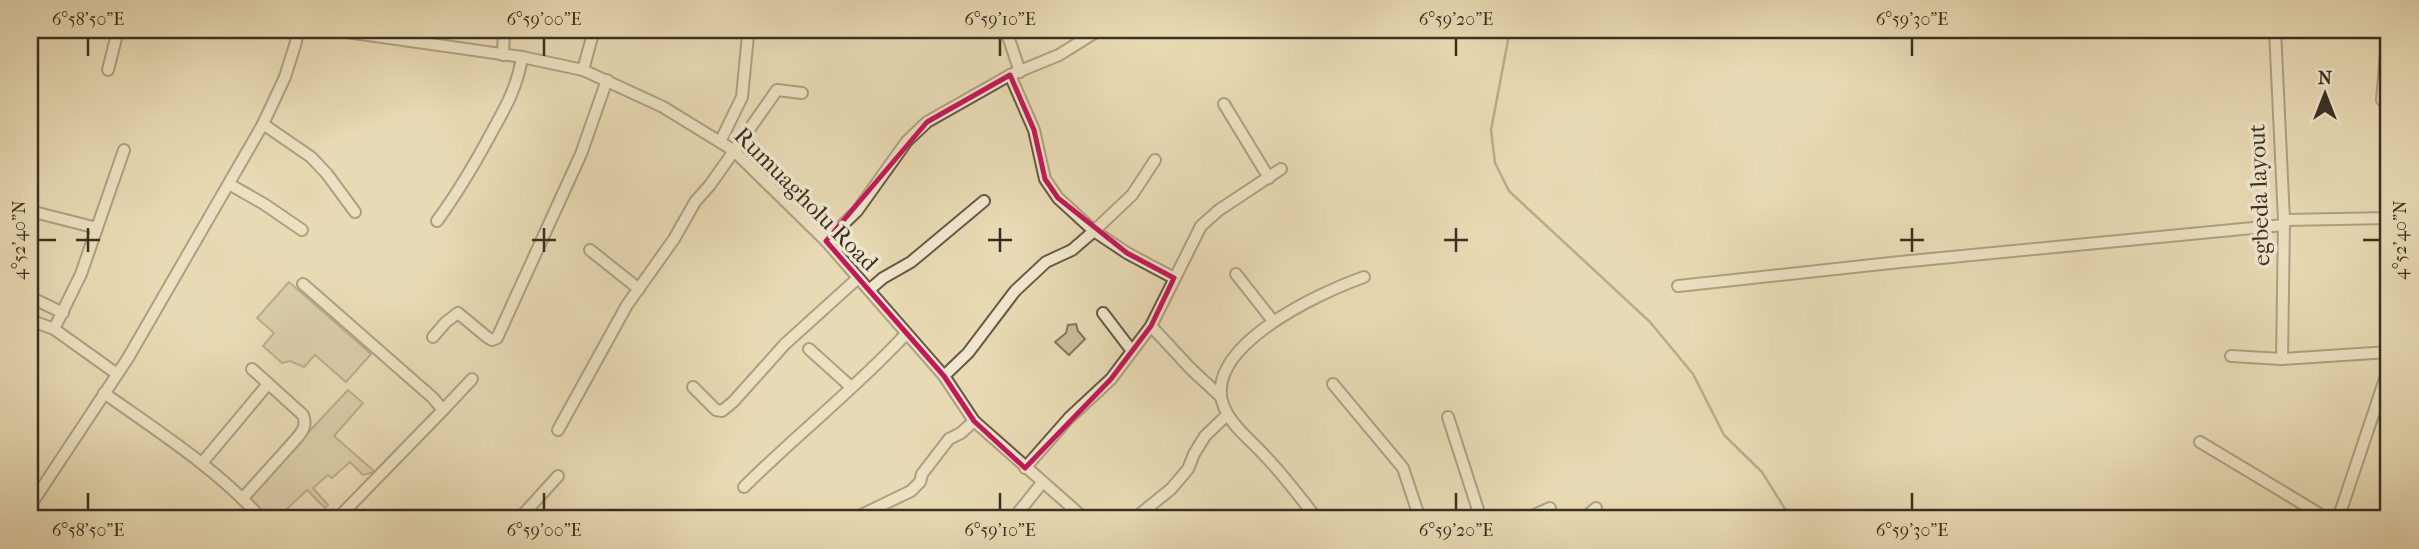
<svg xmlns="http://www.w3.org/2000/svg" width="2419" height="549" viewBox="0 0 2419 549" font-family="'IM FELL French Canon',serif">
<style>
.green{fill:#cabd9b;stroke:#82765e;stroke-width:2}
.lines{fill:none;stroke-linecap:round;stroke-linejoin:round}
.stream{stroke:#7f735c;stroke-width:2.5}
.minor-casing{stroke:#665a46;stroke-width:14}
.minor{stroke:#f0e7ce;stroke-width:10}
.marked{fill:none;stroke:#c2185b;stroke-width:5;stroke-linejoin:round}
.ticks{fill:none;stroke:#3a3022;stroke-width:2.5}
.labels{text-anchor:middle;dominant-baseline:central;stroke-width:7;stroke-linejoin:round;paint-order:stroke}
.street-label{font-size:24px;fill:#3a3022;stroke:#f0e7ce}
.neatline{fill:none;stroke:#3a3022;stroke-width:2.5}
.ticks-label{font-size:18px;text-anchor:middle;fill:#3a3022}
</style>
<rect width="100%" height="100%" fill="#e8dab4"/>
<filter id="stains"><feTurbulence type="fractalNoise" baseFrequency=".00286" numOctaves="4"/><feColorMatrix values="0 0 0 0 .2 0 0 0 0 .09 0 0 0 0 .02 0 0 0 .5 -.17"/></filter>
<radialGradient id="worn" r=".72"><stop offset=".6" stop-color="#630" stop-opacity="0"/><stop offset="1" stop-color="#630" stop-opacity=".3"/></radialGradient>
<!-- green -->
<g class="green">
<path d="M 289,282 L 371,354 L 346,382 L 315,355 L 304,367 L 290,361 L 282,363 L 263,346 L 274,333 L 257,318 Z"/>
<path d="M 1076,324 L 1078,331 L 1085,339 L 1069,355 L 1055,342 L 1066,333 L 1068,325 Z"/>
<path d="M 348,390 L 363,403 L 334,436 L 375,472 L 363,475 L 350,462 L 332,478 L 328,475 L 313,488 L 328,505 L 325,508 L 307,490 L 287,509 L 267,518 L 248,497 Z"/>
</g>
<g class="lines">
<!-- stream -->
<path class="stream" d="M 1510,30 L 1491,130 L 1495,163 L 1509,191 L 1650,322 L 1693,374 L 1724,435 L 1762,472 L 1785,509 L 1803,519"/>
<defs>
<g id="minor">
<path d="M 333,30 L 522,57 L 583,70 L 663,107 L 733,150 L 826,241 L 944,376 L 974,421 L 1085,519"/>
<path d="M 1006,30 L 1020,72"/>
<path d="M 2275,30 L 2284,220 L 2282,359"/>
<path d="M 503,55 L 504,30"/>
<path d="M 108,70 L 118,30"/>
<path d="M 583,70 L 594,30"/>
<path d="M 1010,75 L 1034,130 L 1045,179 L 1058,198 L 1094,231 L 1127,253 L 1174,278"/>
<path d="M 2382,100 L 2388,30"/>
<path d="M 1224,104 L 1269,178"/>
<path d="M 263,124 L 311,157 L 327,174 L 355,212"/>
<path d="M 720,142 L 742,97 L 748,35"/>
<path d="M 229,184 L 264,204 L 302,230"/>
<path d="M 30,211 L 97,228"/>
<path d="M 2284,220 L 2389,218"/>
<path d="M 437,221 C 459,191 477,160 494,128 C 507,105 518,84 522,57"/>
<path d="M 826,241 L 857,211 L 907,141 L 927,122 L 1010,75 L 1059,55 L 1099,30"/>
<path d="M 590,250 L 639,289"/>
<path d="M 1236,274 L 1273,321"/>
<path d="M 303,284 L 433,398 L 443,410 L 337,519"/>
<path d="M 1678,286 L 1900,262 L 2284,225"/>
<path d="M 869,290 L 883,278 L 911,262 L 984,201"/>
<path d="M 30,297 L 63,313"/>
<path d="M 1103,313 L 1132,351"/>
<path d="M 30,320 L 54,329 L 117,374"/>
<path d="M 1151,326 L 1191,369 L 1219,395"/>
<path d="M 54,329 L 81,274 L 124,150"/>
<path d="M 433,337 L 446,322 L 458,313 L 487,337 L 492,340 L 497,338 L 581,154 L 607,80"/>
<path d="M 809,349 L 851,387"/>
<path d="M 2231,356 L 2282,359 L 2389,352"/>
<path d="M 944,376 L 968,353 L 1015,291 L 1046,262 L 1072,250 L 1094,231 L 1132,195 L 1155,160"/>
<path d="M 1333,384 L 1403,468 L 1420,519"/>
<path d="M 693,387 L 716,410 L 722,411 L 733,402 L 785,344 L 858,278"/>
<path d="M 104,393 C 159,432 217,469 262,519"/>
<path d="M 443,410 L 472,379"/>
<path d="M 1448,417 L 1481,519"/>
<path d="M 558,430 L 627,305 L 674,239 L 695,202 L 710,185 L 777,90 L 802,93"/>
<path d="M 2200,442 L 2328,519"/>
<path d="M 202,463 L 268,384"/>
<path d="M 1025,468 L 1069,418 L 1111,379 L 1151,326 L 1201,226 L 1219,210 L 1281,169"/>
<path d="M 744,487 C 796,435 855,389 905,335"/>
<path d="M 243,498 L 296,439 C 303,431 307,425 303,415 L 252,369"/>
<path d="M 30,506 L 128,358 L 263,124 L 285,77 L 296,42 L 297,30"/>
<path d="M 519,519 L 558,476"/>
<path d="M 853,519 L 911,491 L 920,482 L 922,474 L 949,439 L 961,433 L 974,421"/>
<path d="M 1013,519 L 1042,483"/>
<path d="M 1134,519 L 1171,489 L 1188,469 L 1194,454 L 1205,436 L 1227,415"/>
<path d="M 1317,519 C 1301,498 1285,477 1266,457 C 1254,443 1235,429 1227,413 C 1191,351 1321,292 1364,277"/>
<path d="M 1525,519 L 1550,508"/>
<path d="M 1583,519 L 1596,508"/>
<path d="M 2338,519 L 2389,367"/>
</g>
</defs>
<!-- minor casing -->
<use href="#minor" class="minor-casing"/>
<!-- minor -->
<use href="#minor" class="minor"/>
</g>
<!-- marked area -->
<path d="M0 0H2419V549H0ZM 1010,75 L 1034,130 L 1045,179 L 1058,198 L 1127,253 L 1174,278 L 1151,326 L 1111,379 L 1025,468 L 974,421 L 944,376 L 826,241 L 927,122 Z" fill="#e8dab4" fill-opacity=".55" fill-rule="evenodd"/>
<path class="marked" d="M 1010,75 L 1034,130 L 1045,179 L 1058,198 L 1127,253 L 1174,278 L 1151,326 L 1111,379 L 1025,468 L 974,421 L 944,376 L 826,241 L 927,122 Z"/>
<!-- ticks -->
<path class="ticks" d="M 88,38 L 88,56M 544,38 L 544,56M 1000,38 L 1000,56M 1456,38 L 1456,56M 1912,38 L 1912,56M 88,228 L 88,252M 544,228 L 544,252M 1000,228 L 1000,252M 1456,228 L 1456,252M 1912,228 L 1912,252M 38,240 L 56,240M 76,240 L 100,240M 532,240 L 556,240M 988,240 L 1012,240M 1444,240 L 1468,240M 1900,240 L 1924,240M 2363,240 L 2380,240M 88,493 L 88,510M 544,493 L 544,510M 1000,493 L 1000,510M 1456,493 L 1456,510M 1912,493 L 1912,510"/>
<g class="labels">
<!-- street labels -->
<g class="street-label">
<text transform="translate(2259 195) rotate(-92)">egbeda layout</text>
<text transform="translate(806 199) rotate(45)">Rumuagholu Road</text>
</g>
</g>
<!-- margin -->
<rect width="2419" height="549" fill="none" stroke="#e8dab4" stroke-width="77"/>
<!-- north arrow -->
<g transform="translate(2325 94)" stroke="#f0e7ce" stroke-width="5" paint-order="stroke">
<path d="M0-5L12 26L0 18L-12 26Z" fill="#3a3022"/>
<text y="-10" font-size="19" font-weight="bold" text-anchor="middle" fill="#3a3022">N</text>
</g>
<rect x="38" y="38" width="2342" height="472" class="neatline"/>
<g class="ticks-label">
<text x="88" y="25">6°58'50"E</text>
<text x="544" y="25">6°59'00"E</text>
<text x="1000" y="25">6°59'10"E</text>
<text x="1456" y="25">6°59'20"E</text>
<text x="1912" y="25">6°59'30"E</text>
<text transform="translate(19 240) rotate(-90)" y="6">4°52'40"N</text>
<text transform="translate(2400 240) rotate(-90)" y="6">4°52'40"N</text>
<text x="88" y="536">6°58'50"E</text>
<text x="544" y="536">6°59'00"E</text>
<text x="1000" y="536">6°59'10"E</text>
<text x="1456" y="536">6°59'20"E</text>
<text x="1912" y="536">6°59'30"E</text>
</g>
<rect width="100%" height="100%" filter="url(#stains)"/>
<rect width="100%" height="100%" fill="url(#worn)"/>
</svg>
